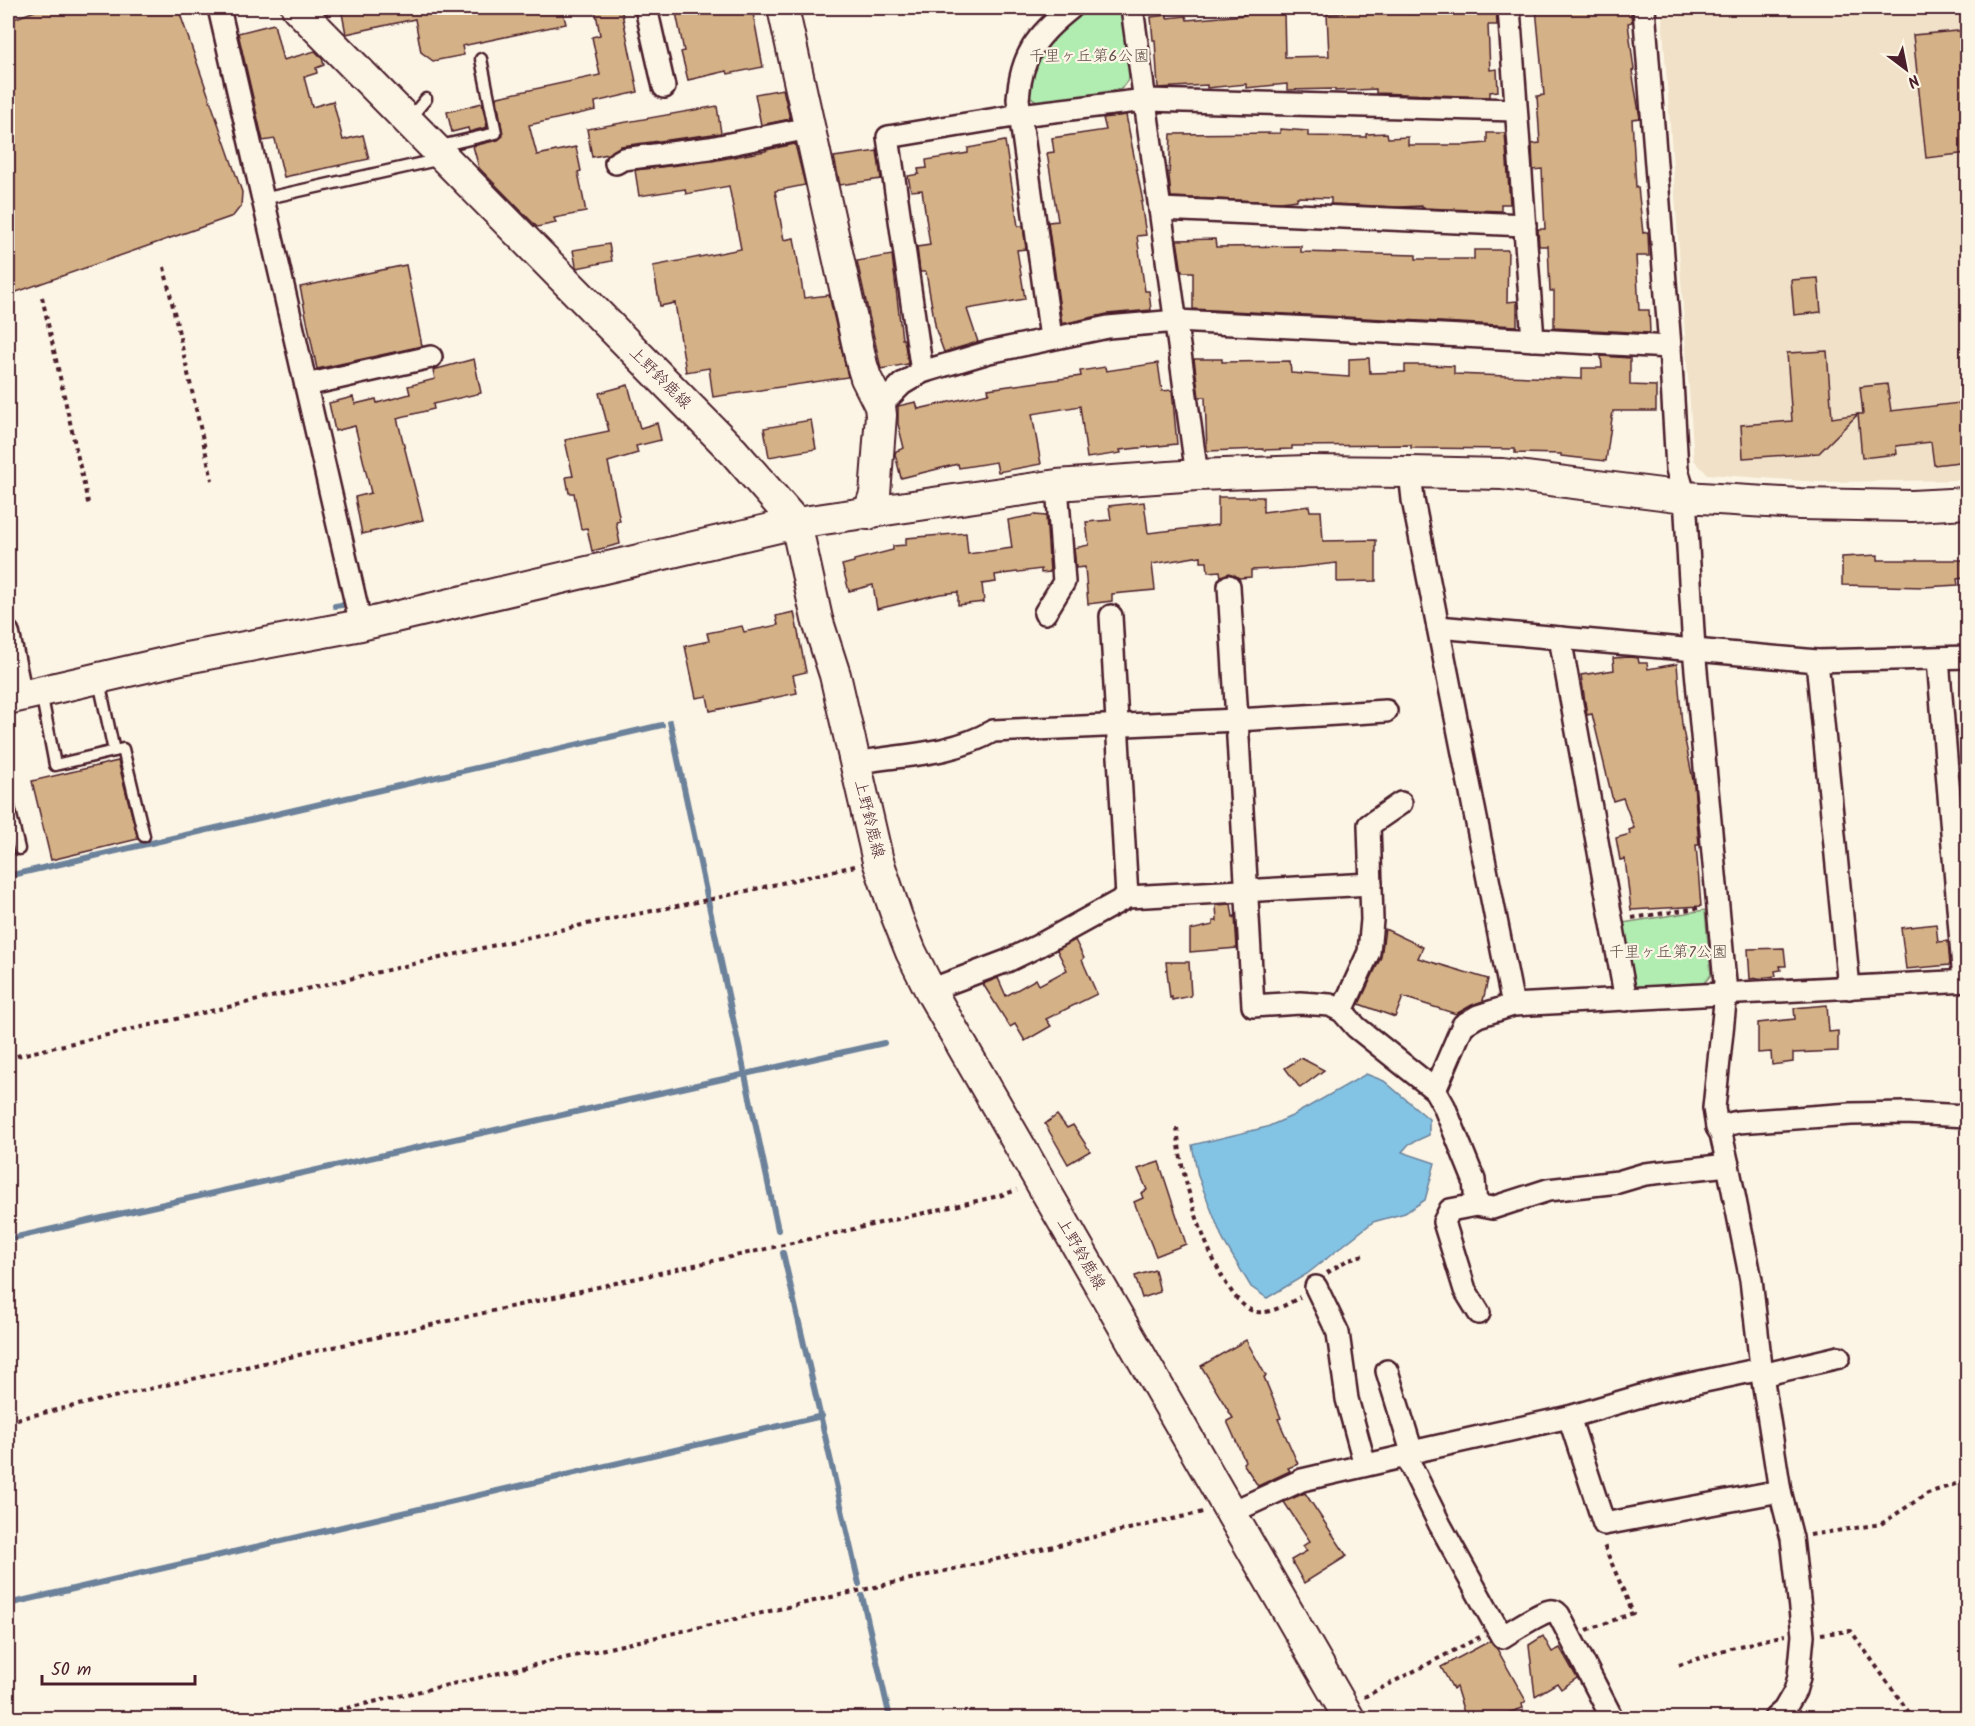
<svg xmlns="http://www.w3.org/2000/svg" width="1975" height="1726" viewBox="0 0 1975 1726" font-family="Kalam,'Klee One',sans-serif">
<style>
.built{fill:#f0e1c8}
.green{fill:#b1ecb1;stroke:#7e866e;stroke-width:1.5}
.water{fill:#83c3e4;stroke:#6c819a;stroke-width:1.5}
.lines{fill:none;stroke-linecap:round;stroke-linejoin:round}
.stream{stroke:#6c819a;stroke-width:6}
.building{fill:#d4b186;stroke:#4a1f2b;stroke-width:1.5}
.lane-casing{stroke:#4a1f2b;stroke-width:15}
.street-casing{stroke:#4a1f2b;stroke-width:26}
.secondary-casing{stroke:#4a1f2b;stroke-width:34}
.path{stroke:#4a1f2b;stroke-width:4;stroke-dasharray:4.5 4.5;stroke-linecap:butt}
.lane{stroke:#fcf5e5;stroke-width:10}
.street{stroke:#fcf5e5;stroke-width:21}
.secondary{stroke:#fcf5e5;stroke-width:30}
.labels{text-anchor:middle;dominant-baseline:central;stroke-width:4.5;stroke-linejoin:round;paint-order:stroke}
.park-label{font-size:16px;fill:#64524c;stroke:#fcf5e5}
.street-label{font-size:16px;fill:#4a1f2b;stroke:#fcf5e5}
</style>
<rect width="100%" height="100%" fill="#fcf5e5"/>
<filter id="ink" filterUnits="userSpaceOnUse"><feTurbulence type="fractalNoise" baseFrequency=".0167" numOctaves="2"/><feDisplacementMap in="SourceGraphic" scale="12" xChannelSelector="R" yChannelSelector="G"/><feConvolveMatrix kernelMatrix="1 2 1 2 8 2 1 2 1" color-interpolation-filters="sRGB"/></filter>
<g filter="url(#ink)">
<!-- built -->
<path class="built" d="M 1668,8 L 1901,8 L 1967,13 L 1967,480 L 1818,482 L 1707,474 L 1694,460 L 1662,14 Z"/>
<!-- green -->
<g class="green">
<path d="M 1088,8 L 1120,8 L 1130,77 L 1121,89 L 1040,103 L 1027,95 C 1031,81 1034,66 1040,54 C 1049,36 1071,18 1088,8 Z"/>
<path d="M 1705,910 L 1711,975 L 1701,986 L 1639,990 L 1631,980 L 1622,923 Z"/>
</g>
<!-- water -->
<path class="water" d="M 1366,1074 L 1384,1081 L 1429,1119 L 1429,1135 L 1409,1144 L 1402,1152 L 1435,1163 L 1425,1200 L 1405,1213 L 1373,1222 L 1307,1274 L 1267,1298 L 1251,1287 L 1223,1240 L 1198,1176 L 1192,1145 L 1267,1127 L 1292,1116 Z"/>
<g class="lines">
<!-- stream -->
<g class="stream">
<path d="M 335,606 L 348,604"/>
<path d="M 670,722 L 778,1230"/>
<path d="M 8,876 L 662,725"/>
<path d="M 8,1239 L 884,1043"/>
<path d="M 783,1253 L 859,1584"/>
<path d="M 862,1596 L 890,1718"/>
<path d="M 8,1604 L 822,1416"/>
</g>
</g>
<!-- building -->
<g class="building">
<path d="M 43,8 L 178,8 L 242,192 L 241,206 L 233,216 L 8,295 L 8,21 Z"/>
<path d="M 341,8 L 455,8 L 456,15 L 493,8 L 562,8 L 566,24 L 462,46 L 464,55 L 433,61 L 421,52 L 415,19 L 346,34 Z"/>
<path d="M 595,8 L 621,8 L 638,92 L 595,102 L 596,110 L 529,125 L 537,155 L 576,147 L 581,171 L 578,172 L 586,212 L 554,218 L 556,223 L 537,227 L 479,168 L 473,146 L 498,140 L 503,136 L 497,99 L 498,97 L 600,75 L 592,37 L 600,35 Z"/>
<path d="M 675,8 L 752,8 L 763,67 L 728,74 L 727,71 L 688,80 L 681,52 L 684,51 Z"/>
<path d="M 1343,8 L 1388,8 L 1388,12 L 1407,12 L 1407,14 L 1475,14 L 1475,8 L 1496,8 L 1497,25 L 1488,25 L 1490,70 L 1497,69 L 1498,91 L 1490,92 L 1490,97 L 1376,93 L 1376,89 L 1335,91 L 1335,89 L 1287,90 L 1287,84 L 1246,88 L 1246,84 L 1207,88 L 1207,85 L 1158,88 L 1155,40 L 1153,40 L 1151,17 L 1167,15 L 1167,18 L 1186,16 L 1187,20 L 1244,15 L 1244,13 L 1284,11 L 1285,57 L 1329,56 L 1327,14 L 1343,13 Z"/>
<path d="M 1536,8 L 1630,8 L 1632,22 L 1628,23 L 1634,70 L 1632,71 L 1640,118 L 1632,119 L 1636,187 L 1638,187 L 1643,233 L 1648,232 L 1649,256 L 1636,256 L 1639,310 L 1649,310 L 1650,333 L 1554,328 L 1554,291 L 1550,291 L 1548,246 L 1539,246 L 1538,229 L 1545,229 L 1542,169 L 1533,170 L 1532,144 L 1540,143 L 1537,96 L 1544,95 Z"/>
<path d="M 274,24 L 283,60 L 315,51 L 322,58 L 324,65 L 316,68 L 317,73 L 304,77 L 312,107 L 333,101 L 343,140 L 363,135 L 369,159 L 284,177 L 275,139 L 263,141 L 238,33 Z"/>
<path d="M 1968,30 L 1968,153 L 1926,158 L 1913,35 Z"/>
<path d="M 783,89 L 790,119 L 761,125 L 755,94 Z"/>
<path d="M 482,103 L 487,127 L 469,132 L 468,128 L 452,132 L 447,112 Z"/>
<path d="M 717,106 L 721,133 L 621,146 L 608,154 L 592,157 L 587,129 Z"/>
<path d="M 1126,115 L 1143,202 L 1141,202 L 1146,235 L 1137,236 L 1145,291 L 1149,291 L 1151,310 L 1107,314 L 1062,324 L 1048,222 L 1058,221 L 1047,153 L 1054,152 L 1052,138 L 1106,130 L 1103,118 Z"/>
<path d="M 1280,129 L 1308,131 L 1308,136 L 1366,137 L 1366,134 L 1387,133 L 1388,138 L 1408,137 L 1408,145 L 1465,145 L 1487,143 L 1487,133 L 1505,133 L 1510,204 L 1501,204 L 1501,211 L 1422,208 L 1422,206 L 1399,207 L 1331,204 L 1331,198 L 1297,197 L 1297,200 L 1281,202 L 1171,197 L 1169,176 L 1171,134 L 1280,133 Z"/>
<path d="M 1005,141 L 1018,226 L 1023,226 L 1026,249 L 1017,250 L 1025,299 L 967,309 L 978,342 L 944,352 L 936,330 L 926,272 L 920,272 L 917,247 L 930,245 L 922,190 L 911,191 L 908,176 L 919,174 L 918,169 L 927,168 L 926,160 L 968,153 L 968,148 Z"/>
<path d="M 795,144 L 805,185 L 775,191 L 784,240 L 794,238 L 804,298 L 829,295 L 848,377 L 713,397 L 709,368 L 686,372 L 675,303 L 660,306 L 653,266 L 741,249 L 729,186 L 686,194 L 685,189 L 639,196 L 635,170 L 712,161 L 766,151 L 766,150 Z"/>
<path d="M 877,151 L 881,179 L 840,185 L 834,157 Z"/>
<path d="M 1215,239 L 1216,247 L 1301,246 L 1301,252 L 1416,255 L 1416,259 L 1474,259 L 1474,250 L 1508,250 L 1507,302 L 1517,301 L 1517,326 L 1193,309 L 1193,272 L 1182,272 L 1177,240 Z"/>
<path d="M 609,244 L 612,261 L 577,268 L 576,266 L 573,250 Z"/>
<path d="M 892,255 L 902,339 L 904,339 L 908,364 L 881,369 L 857,261 Z"/>
<path d="M 406,265 L 422,346 L 317,369 L 300,287 Z"/>
<path d="M 1818,278 L 1821,312 L 1794,315 L 1791,280 Z"/>
<path d="M 1827,351 L 1832,418 L 1858,414 L 1819,453 L 1743,458 L 1741,425 L 1792,421 L 1787,353 Z"/>
<path d="M 1601,356 L 1630,358 L 1630,385 L 1656,386 L 1656,411 L 1613,411 L 1606,461 L 1561,456 L 1561,454 L 1515,453 L 1515,449 L 1411,448 L 1411,445 L 1292,446 L 1292,449 L 1263,450 L 1263,449 L 1207,451 L 1205,397 L 1199,397 L 1194,359 L 1222,359 L 1222,362 L 1290,361 L 1291,373 L 1349,377 L 1349,359 L 1369,358 L 1370,373 L 1405,372 L 1405,365 L 1423,365 L 1454,366 L 1454,374 L 1582,379 L 1582,368 L 1602,368 Z"/>
<path d="M 474,359 L 481,393 L 433,404 L 434,409 L 397,418 L 423,520 L 362,534 L 355,497 L 371,493 L 355,426 L 335,431 L 329,403 L 353,397 L 355,404 L 376,399 L 377,403 L 410,394 L 408,386 L 435,379 L 433,370 Z"/>
<path d="M 1158,363 L 1162,391 L 1172,390 L 1177,444 L 1120,450 L 1121,453 L 1087,458 L 1080,406 L 1032,414 L 1041,464 L 998,472 L 996,462 L 959,468 L 958,464 L 901,478 L 895,454 L 896,451 L 904,448 L 898,424 L 898,406 L 916,402 L 918,409 L 989,393 L 988,389 L 1081,376 L 1080,371 L 1105,367 L 1106,371 Z"/>
<path d="M 1887,384 L 1891,411 L 1968,402 L 1968,461 L 1934,465 L 1931,442 L 1896,446 L 1897,454 L 1862,458 L 1858,414 L 1863,414 L 1860,387 Z"/>
<path d="M 628,385 L 640,428 L 657,423 L 661,440 L 636,446 L 638,453 L 608,462 L 620,521 L 616,522 L 620,544 L 592,551 L 587,528 L 581,529 L 574,493 L 569,493 L 566,477 L 573,476 L 565,440 L 609,431 L 599,393 Z"/>
<path d="M 811,420 L 816,449 L 769,457 L 764,428 Z"/>
<path d="M 1218,497 L 1263,497 L 1263,512 L 1309,506 L 1310,511 L 1321,511 L 1323,541 L 1376,540 L 1376,581 L 1337,582 L 1337,563 L 1292,568 L 1251,570 L 1251,577 L 1239,578 L 1229,573 L 1221,577 L 1220,571 L 1208,572 L 1207,562 L 1201,562 L 1201,556 L 1152,564 L 1155,590 L 1112,594 L 1112,601 L 1088,604 L 1085,567 L 1076,568 L 1074,548 L 1089,545 L 1086,522 L 1111,520 L 1109,506 L 1144,502 L 1148,533 L 1218,525 Z"/>
<path d="M 1035,515 L 1046,516 L 1050,572 L 1041,573 L 1041,569 L 995,575 L 996,582 L 982,584 L 984,602 L 958,605 L 958,592 L 940,594 L 877,609 L 873,585 L 849,591 L 842,565 L 854,562 L 854,560 L 893,550 L 893,546 L 906,545 L 906,538 L 966,533 L 968,554 L 1012,548 L 1008,520 Z"/>
<path d="M 1878,555 L 1878,560 L 1963,560 L 1965,578 L 1957,579 L 1958,585 L 1924,587 L 1842,585 L 1842,557 Z"/>
<path d="M 794,612 L 806,672 L 793,675 L 797,693 L 710,711 L 707,696 L 696,698 L 685,646 L 709,641 L 707,633 L 742,626 L 744,632 L 778,625 L 776,616 Z"/>
<path d="M 1629,657 L 1638,658 L 1639,663 L 1647,663 L 1648,669 L 1677,664 L 1682,725 L 1694,785 L 1699,845 L 1696,845 L 1701,906 L 1631,910 L 1625,859 L 1620,860 L 1616,838 L 1630,834 L 1629,830 L 1634,828 L 1623,798 L 1613,801 L 1592,714 L 1587,715 L 1581,675 L 1614,670 L 1613,658 Z"/>
<path d="M 118,761 L 138,839 L 51,860 L 32,781 Z"/>
<path d="M 1231,904 L 1233,917 L 1235,916 L 1237,948 L 1190,952 L 1190,930 L 1213,925 L 1213,921 L 1217,921 L 1216,905 Z"/>
<path d="M 1936,924 L 1938,942 L 1948,941 L 1950,965 L 1906,969 L 1901,928 Z"/>
<path d="M 1385,929 L 1423,947 L 1418,958 L 1488,979 L 1483,1001 L 1472,1005 L 1456,1014 L 1403,997 L 1395,1017 L 1359,1004 L 1381,957 Z"/>
<path d="M 1075,940 L 1084,958 L 1082,960 L 1097,994 L 1046,1019 L 1051,1026 L 1025,1041 L 1015,1024 L 1010,1027 L 983,984 L 998,978 L 1006,996 L 1036,979 L 1039,985 L 1067,970 L 1057,950 Z"/>
<path d="M 1784,948 L 1786,966 L 1780,966 L 1781,970 L 1775,971 L 1776,976 L 1750,979 L 1748,949 Z"/>
<path d="M 1166,962 L 1189,962 L 1191,996 L 1172,1000 L 1172,997 L 1170,998 Z"/>
<path d="M 1827,1005 L 1829,1032 L 1838,1031 L 1838,1051 L 1793,1053 L 1793,1062 L 1772,1065 L 1771,1052 L 1758,1053 L 1758,1023 L 1795,1019 L 1794,1008 Z"/>
<path d="M 1301,1058 L 1324,1070 L 1300,1088 L 1285,1068 Z"/>
<path d="M 1057,1115 L 1067,1128 L 1073,1125 L 1090,1151 L 1068,1164 L 1045,1124 Z"/>
<path d="M 1159,1162 L 1186,1244 L 1156,1256 L 1134,1202 L 1143,1198 L 1141,1193 L 1147,1190 L 1138,1169 Z"/>
<path d="M 1155,1270 L 1160,1292 L 1142,1298 L 1135,1276 Z"/>
<path d="M 1246,1340 L 1266,1376 L 1264,1377 L 1281,1418 L 1278,1419 L 1298,1464 L 1288,1468 L 1290,1471 L 1258,1486 L 1243,1463 L 1245,1461 L 1227,1421 L 1233,1418 L 1201,1366 Z"/>
<path d="M 1305,1493 L 1347,1556 L 1304,1583 L 1291,1560 L 1307,1551 L 1303,1546 L 1310,1541 L 1284,1502 Z"/>
<path d="M 1543,1636 L 1552,1652 L 1560,1648 L 1577,1678 L 1561,1689 L 1557,1683 L 1535,1696 L 1529,1645 Z"/>
<path d="M 1490,1641 L 1497,1649 L 1526,1701 L 1522,1704 L 1523,1708 L 1490,1719 L 1466,1719 L 1456,1687 L 1453,1689 L 1441,1667 Z"/>
</g>
<g class="lines">
<defs>
<g id="lane">
<path d="M 409,119 L 426,99"/>
<path d="M 440,146 L 496,133 L 481,59"/>
<path d="M 263,199 L 441,159"/>
<path d="M 99,681 L 114,751"/>
<path d="M 41,692 L 55,765 L 123,749 L 144,836"/>
<path d="M 8,803 L 19,849"/>
</g>
<g id="street">
<path d="M 219,8 L 361,625"/>
<path d="M 646,8 L 664,87"/>
<path d="M 1132,8 L 1197,475"/>
<path d="M 1509,8 L 1533,340"/>
<path d="M 1644,8 L 1670,347 L 1677,469 L 1685,497 L 1694,649 L 1726,993 L 1714,1108 L 1717,1127 L 1721,1134 L 1728,1165 L 1751,1280 L 1762,1375 L 1780,1491 L 1792,1538 L 1803,1635 L 1799,1677 L 1795,1691 L 1784,1710 L 1775,1718"/>
<path d="M 616,163 L 623,159 L 710,148 L 809,128"/>
<path d="M 1160,209 L 1525,225"/>
<path d="M 1051,338 L 1018,99 C 1021,55 1037,35 1071,8"/>
<path d="M 922,372 L 888,137 L 1020,115 L 1146,100 L 1516,110"/>
<path d="M 306,385 L 431,357"/>
<path d="M 880,406 L 902,384 L 922,372 L 989,352 L 1108,327 L 1177,321 L 1670,347"/>
<path d="M 1410,472 L 1413,500 L 1438,627 L 1513,1005 L 1968,981"/>
<path d="M 1229,586 L 1237,720 L 1386,711"/>
<path d="M 1045,613 L 1064,582 L 1057,485"/>
<path d="M 1111,616 L 1127,897"/>
<path d="M 1438,627 L 1817,661 L 1968,657"/>
<path d="M 8,632 L 21,695"/>
<path d="M 1560,638 L 1626,1000"/>
<path d="M 1938,659 L 1964,981"/>
<path d="M 1817,661 L 1849,988"/>
<path d="M 855,763 C 903,754 949,756 993,731 L 1237,720 L 1253,1006 L 1300,1003 L 1330,1005 L 1342,1011 L 1356,1027 L 1435,1090 L 1444,1106 L 1474,1180 L 1476,1205"/>
<path d="M 930,990 L 1007,961 L 1038,946 L 1127,897 L 1371,884"/>
<path d="M 1342,1011 L 1369,952 L 1372,920 L 1369,825 L 1401,803"/>
<path d="M 1435,1090 L 1463,1025 L 1478,1016 L 1513,1005"/>
<path d="M 1717,1127 L 1738,1122 L 1851,1114 L 1905,1113 L 1968,1116"/>
<path d="M 1316,1287 L 1338,1333 L 1347,1399 L 1365,1465"/>
<path d="M 1479,1313 L 1465,1290 L 1444,1222 L 1450,1210 L 1476,1205 L 1492,1208 L 1548,1190 L 1618,1182 L 1645,1174 L 1728,1165"/>
<path d="M 1387,1371 L 1412,1452"/>
<path d="M 1762,1375 L 1839,1357"/>
<path d="M 1569,1417 L 1604,1524 L 1780,1491"/>
<path d="M 1406,1456 L 1440,1525 L 1502,1637 C 1512,1631 1541,1612 1550,1611 C 1555,1610 1556,1612 1559,1615 L 1612,1718"/>
<path d="M 1230,1513 L 1302,1480 L 1406,1456 L 1412,1452 L 1569,1417 L 1658,1391 L 1761,1369"/>
</g>
<g id="secondary">
<path d="M 297,8 L 734,452 L 796,523 L 817,619 L 835,675 L 878,861 L 897,917 L 911,952 L 930,990 L 1349,1718"/>
<path d="M 783,8 L 862,365 L 866,378 L 880,406 L 881,415 L 875,494 L 868,514"/>
<path d="M 8,699 L 181,659 L 361,625 L 796,523 L 1057,485 L 1197,475 L 1307,471 L 1410,472 L 1502,474 L 1685,497 L 1800,504 L 1912,506 L 1968,503"/>
</g>
</defs>
<!-- lane casing -->
<use href="#lane" class="lane-casing"/>
<!-- street casing -->
<use href="#street" class="street-casing"/>
<!-- secondary casing -->
<use href="#secondary" class="secondary-casing"/>
<!-- path -->
<g class="path">
<path d="M 164,267 L 212,480"/>
<path d="M 42,297 L 89,507"/>
<path d="M 1632,918 L 1698,908"/>
<path d="M 8,1058 L 582,925 L 712,899 L 855,866"/>
<path d="M 1177,1128 C 1179,1143 1180,1158 1184,1173 C 1190,1203 1223,1307 1257,1312 C 1271,1314 1288,1304 1300,1297"/>
<path d="M 1327,1273 L 1349,1259 L 1367,1254"/>
<path d="M 8,1421 L 999,1196 L 1017,1190"/>
<path d="M 1810,1535 L 1881,1524 L 1928,1493 L 1962,1482 L 1968,1482"/>
<path d="M 1587,1630 L 1633,1613 L 1603,1543"/>
<path d="M 1821,1634 L 1851,1631 L 1913,1718"/>
<path d="M 1679,1665 L 1731,1648 L 1785,1635"/>
<path d="M 1364,1697 L 1480,1637"/>
<path d="M 303,1718 L 1203,1512"/>
</g>
<!-- lane -->
<use href="#lane" class="lane"/>
<!-- street -->
<use href="#street" class="street"/>
<!-- secondary -->
<use href="#secondary" class="secondary"/>
</g>
</g>
<g class="labels">
<!-- park labels -->
<g class="park-label">
<text x="1089" y="56">千里ヶ丘第6公園</text>
<text x="1668" y="952">千里ヶ丘第7公園</text>
</g>
<!-- street labels -->
<g class="street-label">
<text transform="translate(660 378) rotate(45)">上野鈴鹿線</text>
<text transform="translate(869 819) rotate(76)">上野鈴鹿線</text>
<text transform="translate(1081 1254) rotate(60)">上野鈴鹿線</text>
</g>
</g>
<!-- margin -->
<rect width="1975" height="1726" fill="none" stroke="#fcf5e5" stroke-width="30"/>
<rect x="15" y="15" width="1945" height="1696" fill="none" stroke="#4a1f2b" stroke-width="2" filter="url(#ink)"/>
<!-- north arrow -->
<g transform="translate(1906 69) rotate(148)" stroke="#fcf5e5" stroke-width="4.5" paint-order="stroke">
<path d="M0-4.5L10 22L0 15L-10 22Z" fill="#4a1f2b"/>
<text y="-9" font-size="16" font-weight="bold" text-anchor="middle" fill="#4a1f2b">N</text>
</g>
<!-- scale -->
<path d="M42 1675v9h153v-9" fill="none" stroke="#4a1f2b" stroke-width="3"/>
<text x="51" y="1675" font-size="18" fill="#4a1f2b" stroke="#fcf5e5" stroke-width="4.5" paint-order="stroke">50 m</text>
</svg>
